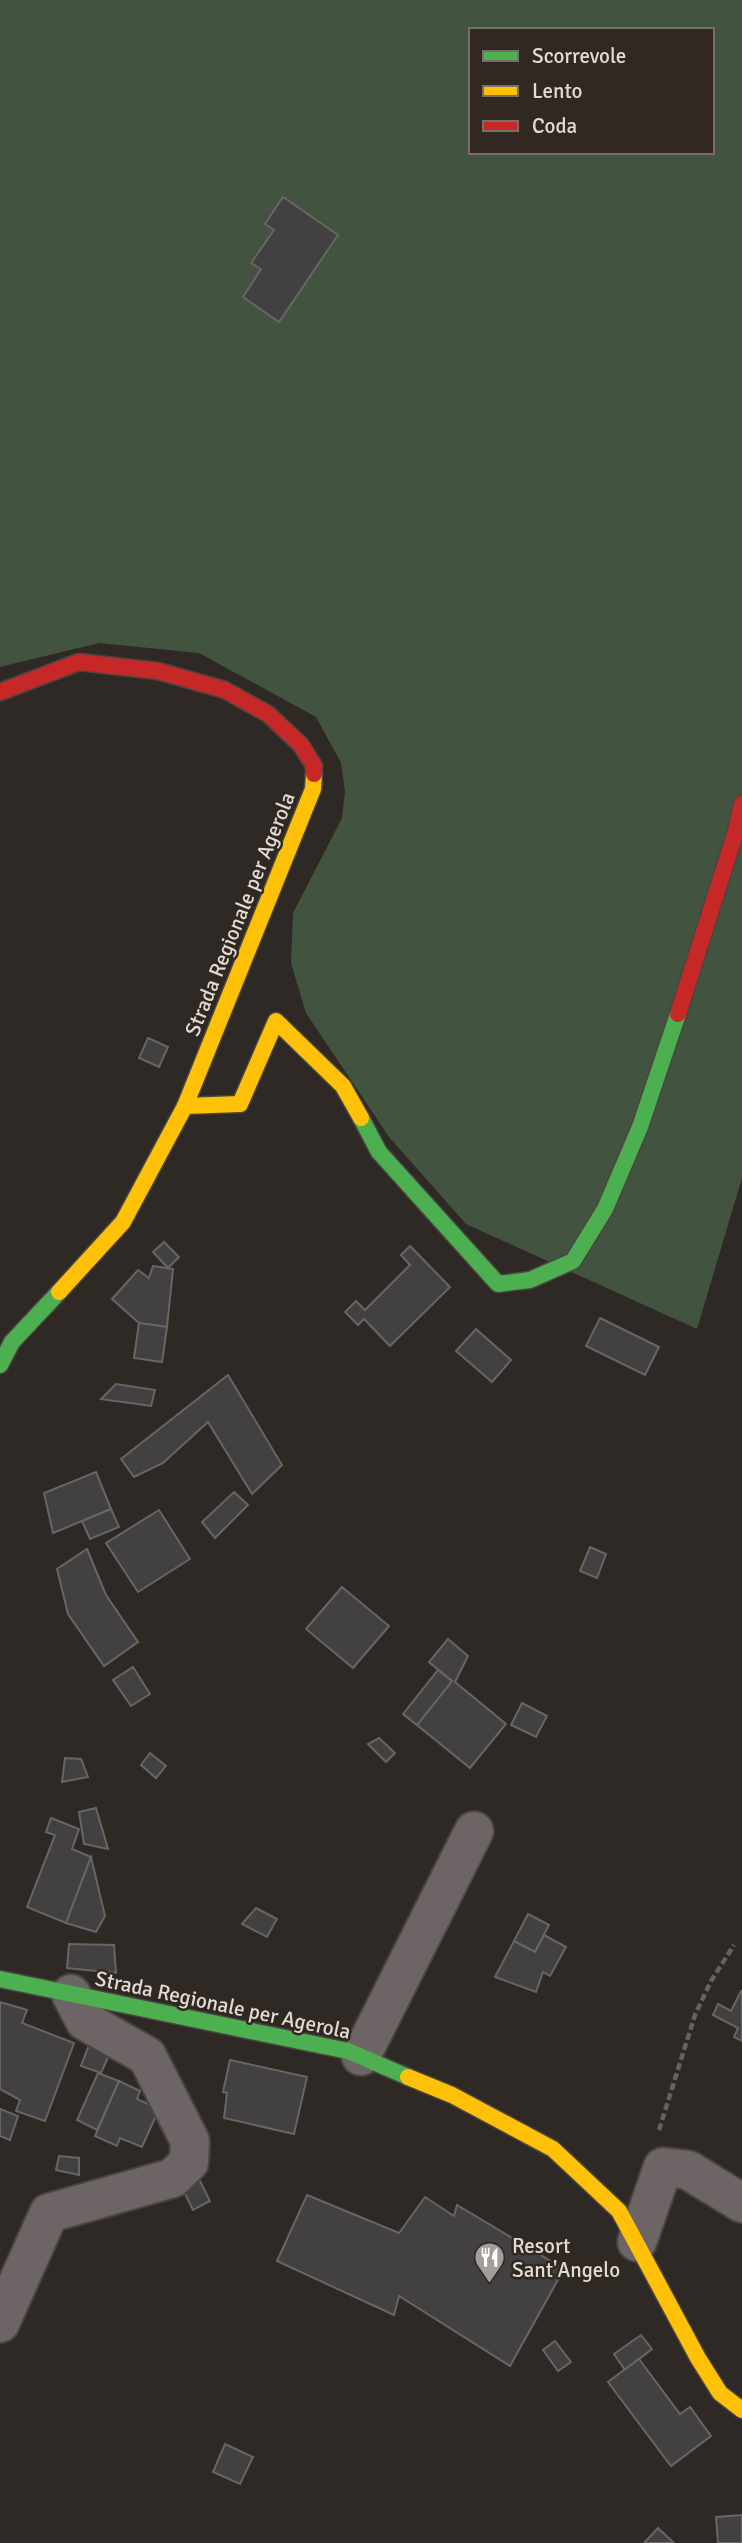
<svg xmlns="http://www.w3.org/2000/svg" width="742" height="2543" viewBox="0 0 742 2543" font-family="Signika,sans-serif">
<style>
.green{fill:#42533f;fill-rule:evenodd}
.building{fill:#424040;stroke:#676565;stroke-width:2}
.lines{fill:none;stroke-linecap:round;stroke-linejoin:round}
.street-casing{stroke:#4a4541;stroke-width:42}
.fast-casing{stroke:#4a4541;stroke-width:19}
.slow-casing{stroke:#4a4541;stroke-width:19}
.jam-casing{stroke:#4a4541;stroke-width:19}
.path{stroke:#676260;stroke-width:4.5;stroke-dasharray:7 3.5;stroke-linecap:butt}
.street{stroke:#6d6565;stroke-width:38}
.fast{stroke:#4caf50;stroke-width:16}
.slow{stroke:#ffc107;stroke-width:16}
.jam{stroke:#c62828;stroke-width:16}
.labels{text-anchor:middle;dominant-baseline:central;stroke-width:5;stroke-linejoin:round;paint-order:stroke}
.street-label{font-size:21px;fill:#e1dbd6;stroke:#312821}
.poi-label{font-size:21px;fill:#e1dbd6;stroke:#312821;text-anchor:start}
</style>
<rect width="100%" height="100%" fill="#2e2924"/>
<!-- green -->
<path class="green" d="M 0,0 L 742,0 L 742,1178 L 697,1329 L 466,1224 L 389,1137 L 306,1013 L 291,963 L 293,913 L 342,818 L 345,791 L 341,763 L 316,717 L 199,653 L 99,643 L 0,667 ZM 471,30 L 712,30 L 712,152 L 471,152 Z"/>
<!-- building -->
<g class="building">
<path d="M 283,197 L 338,235 L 279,322 L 243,297 L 261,269 L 251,263 L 274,230 L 265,224 Z"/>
<path d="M 148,1038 L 168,1047 L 159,1067 L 139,1058 Z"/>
<path d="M 164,1242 L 179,1257 L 168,1268 L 153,1252 Z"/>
<path d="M 410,1246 L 450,1287 L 390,1346 L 364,1319 L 358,1325 L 345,1312 L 356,1301 L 365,1310 L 410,1265 L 401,1255 Z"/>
<path d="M 153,1266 L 173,1269 L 167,1327 L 139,1323 L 112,1299 L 138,1270 L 149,1278 Z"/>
<path d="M 600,1318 L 659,1347 L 645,1375 L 586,1346 Z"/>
<path d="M 139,1323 L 167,1327 L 162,1362 L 134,1358 Z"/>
<path d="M 476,1329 L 511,1360 L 492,1382 L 456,1351 Z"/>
<path d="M 228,1375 L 282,1465 L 252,1494 L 208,1422 L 163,1463 L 134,1477 L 121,1459 Z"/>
<path d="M 116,1384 L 155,1390 L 151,1406 L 101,1399 Z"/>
<path d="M 96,1472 L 111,1509 L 53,1533 L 44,1493 Z"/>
<path d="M 234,1492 L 248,1505 L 215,1538 L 202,1522 Z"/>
<path d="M 111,1509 L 119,1527 L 90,1539 L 82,1521 Z"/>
<path d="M 159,1510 L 190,1559 L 138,1592 L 106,1543 Z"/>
<path d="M 590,1547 L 606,1554 L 597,1578 L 580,1571 Z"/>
<path d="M 87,1549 L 106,1595 L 138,1642 L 104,1666 L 68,1614 L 57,1569 Z"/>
<path d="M 342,1587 L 389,1626 L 353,1668 L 306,1629 Z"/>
<path d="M 448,1639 L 468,1656 L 455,1682 L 506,1724 L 470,1768 L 417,1725 L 452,1681 L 429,1662 Z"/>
<path d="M 133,1667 L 150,1694 L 131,1706 L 113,1680 Z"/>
<path d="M 438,1670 L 452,1681 L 417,1725 L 403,1714 Z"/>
<path d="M 522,1703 L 547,1716 L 536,1737 L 511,1725 Z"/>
<path d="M 379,1738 L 395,1753 L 386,1762 L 368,1744 Z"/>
<path d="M 150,1753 L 166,1766 L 156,1778 L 141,1765 Z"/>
<path d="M 65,1758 L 81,1759 L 88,1777 L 62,1782 Z"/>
<path d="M 96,1808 L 108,1849 L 84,1844 L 79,1812 Z"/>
<path d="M 51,1818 L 79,1829 L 72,1849 L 91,1857 L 66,1923 L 27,1907 L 55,1835 L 46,1832 Z"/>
<path d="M 91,1857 L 105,1916 L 96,1932 L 66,1923 Z"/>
<path d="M 256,1908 L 277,1919 L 267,1937 L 242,1924 Z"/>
<path d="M 528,1914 L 549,1925 L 535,1952 L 514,1941 Z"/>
<path d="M 544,1935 L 566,1947 L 550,1976 L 543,1972 L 536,1992 L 495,1977 L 514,1941 L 535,1952 Z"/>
<path d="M 69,1944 L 114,1945 L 116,1973 L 67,1968 Z"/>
<path d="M 741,1991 L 742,1991 L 742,2041 L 734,2037 L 738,2028 L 713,2015 L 718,2004 L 731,2011 Z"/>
<path d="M 0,2002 L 27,2010 L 22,2023 L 74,2043 L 45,2121 L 16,2111 L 20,2100 L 0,2089 Z"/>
<path d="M 92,2037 L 114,2044 L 101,2073 L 81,2066 Z"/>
<path d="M 230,2060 L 307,2077 L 294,2134 L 224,2118 L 227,2093 L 223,2092 Z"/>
<path d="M 98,2073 L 119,2081 L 97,2130 L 77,2120 Z"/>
<path d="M 119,2081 L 140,2091 L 137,2099 L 159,2109 L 142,2147 L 120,2138 L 117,2146 L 95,2136 Z"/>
<path d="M 0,2109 L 18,2116 L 10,2140 L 0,2136 Z"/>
<path d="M 59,2156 L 79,2158 L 79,2175 L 56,2170 Z"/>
<path d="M 198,2177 L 210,2201 L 193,2210 L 181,2186 Z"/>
<path d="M 307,2195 L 399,2233 L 425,2197 L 454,2216 L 457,2205 L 564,2269 L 510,2366 L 399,2296 L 394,2315 L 277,2261 Z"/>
<path d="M 641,2335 L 652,2349 L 625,2370 L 614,2354 Z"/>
<path d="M 555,2341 L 571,2362 L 558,2371 L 543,2350 Z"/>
<path d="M 639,2359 L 680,2414 L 690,2407 L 711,2436 L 671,2466 L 608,2382 Z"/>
<path d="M 225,2444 L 253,2457 L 240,2484 L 213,2472 Z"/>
<path d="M 742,2515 L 742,2543 L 718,2543 L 716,2517 Z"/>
<path d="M 658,2528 L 674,2543 L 644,2543 Z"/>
</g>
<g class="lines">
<defs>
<g id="street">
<path d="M 361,2056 L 474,1831"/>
<path d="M 637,2242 L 663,2167 L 688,2170 L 742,2203"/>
<path d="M 0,2323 L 49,2213 L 173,2178 L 189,2162 L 190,2141 L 147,2056 L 85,2021 L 71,1994"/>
</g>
<g id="fast">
<path d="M 361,1118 L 379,1152 L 498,1284 L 530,1280 L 573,1261 L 605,1209 L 640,1127 L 678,1014"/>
<path d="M 0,1365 L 12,1342 L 59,1292"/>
<path d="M 0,1979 L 348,2051 L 408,2077"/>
</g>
<g id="slow">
<path d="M 185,1106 L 240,1104 L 276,1021 L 343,1086 L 361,1118"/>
<path d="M 59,1292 L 123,1222 L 185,1106 L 313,789 L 314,774"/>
<path d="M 408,2077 L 452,2095 L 553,2149 L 619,2211 L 698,2358 L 720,2393 L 742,2410"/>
</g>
<g id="jam">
<path d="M 0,692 L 79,662 L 158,671 L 225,690 L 268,714 L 301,745 L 314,766 L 314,774"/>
<path d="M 678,1014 L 736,831 L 742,804"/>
</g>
</defs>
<!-- street casing -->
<use href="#street" class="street-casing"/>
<!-- fast casing -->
<use href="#fast" class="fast-casing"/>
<!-- slow casing -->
<use href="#slow" class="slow-casing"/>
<!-- jam casing -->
<use href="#jam" class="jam-casing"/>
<!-- path -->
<path class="path" d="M 659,2130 L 695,2015 L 711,1981 L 734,1945"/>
<!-- street -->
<use href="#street" class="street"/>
<!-- fast -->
<use href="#fast" class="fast"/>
<!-- slow -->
<use href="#slow" class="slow"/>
<!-- jam -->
<use href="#jam" class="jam"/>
</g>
<!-- icons -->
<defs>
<symbol id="restaurant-pin" viewBox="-11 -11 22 30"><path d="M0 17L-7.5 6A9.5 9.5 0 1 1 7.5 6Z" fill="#a29d98" stroke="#312821"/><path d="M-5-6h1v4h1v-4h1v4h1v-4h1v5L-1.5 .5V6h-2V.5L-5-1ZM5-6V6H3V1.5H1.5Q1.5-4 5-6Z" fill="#fff"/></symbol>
</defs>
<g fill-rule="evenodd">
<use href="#restaurant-pin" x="472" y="2240" width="35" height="47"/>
</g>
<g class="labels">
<!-- street labels -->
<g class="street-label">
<text transform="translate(240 914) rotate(-68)">Strada Regionale per Agerola</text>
<text transform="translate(223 2005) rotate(12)">Strada Regionale per Agerola</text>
</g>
<!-- poi labels -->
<g class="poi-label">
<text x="512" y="2246">Resort<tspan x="512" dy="24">Sant'Angelo</tspan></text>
</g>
</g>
<!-- legend -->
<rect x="469" y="28" width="245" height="126" fill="#312821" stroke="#777069" stroke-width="2"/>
<rect x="483" y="51" width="35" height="10" fill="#4caf50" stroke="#777069" stroke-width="2"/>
<text x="532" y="63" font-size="21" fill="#e1dbd6">Scorrevole</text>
<rect x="483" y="86" width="35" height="10" fill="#ffc107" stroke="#777069" stroke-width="2"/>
<text x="532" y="98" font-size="21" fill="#e1dbd6">Lento</text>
<rect x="483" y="121" width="35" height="10" fill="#c62828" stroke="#777069" stroke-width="2"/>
<text x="532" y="133" font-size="21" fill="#e1dbd6">Coda</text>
</svg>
